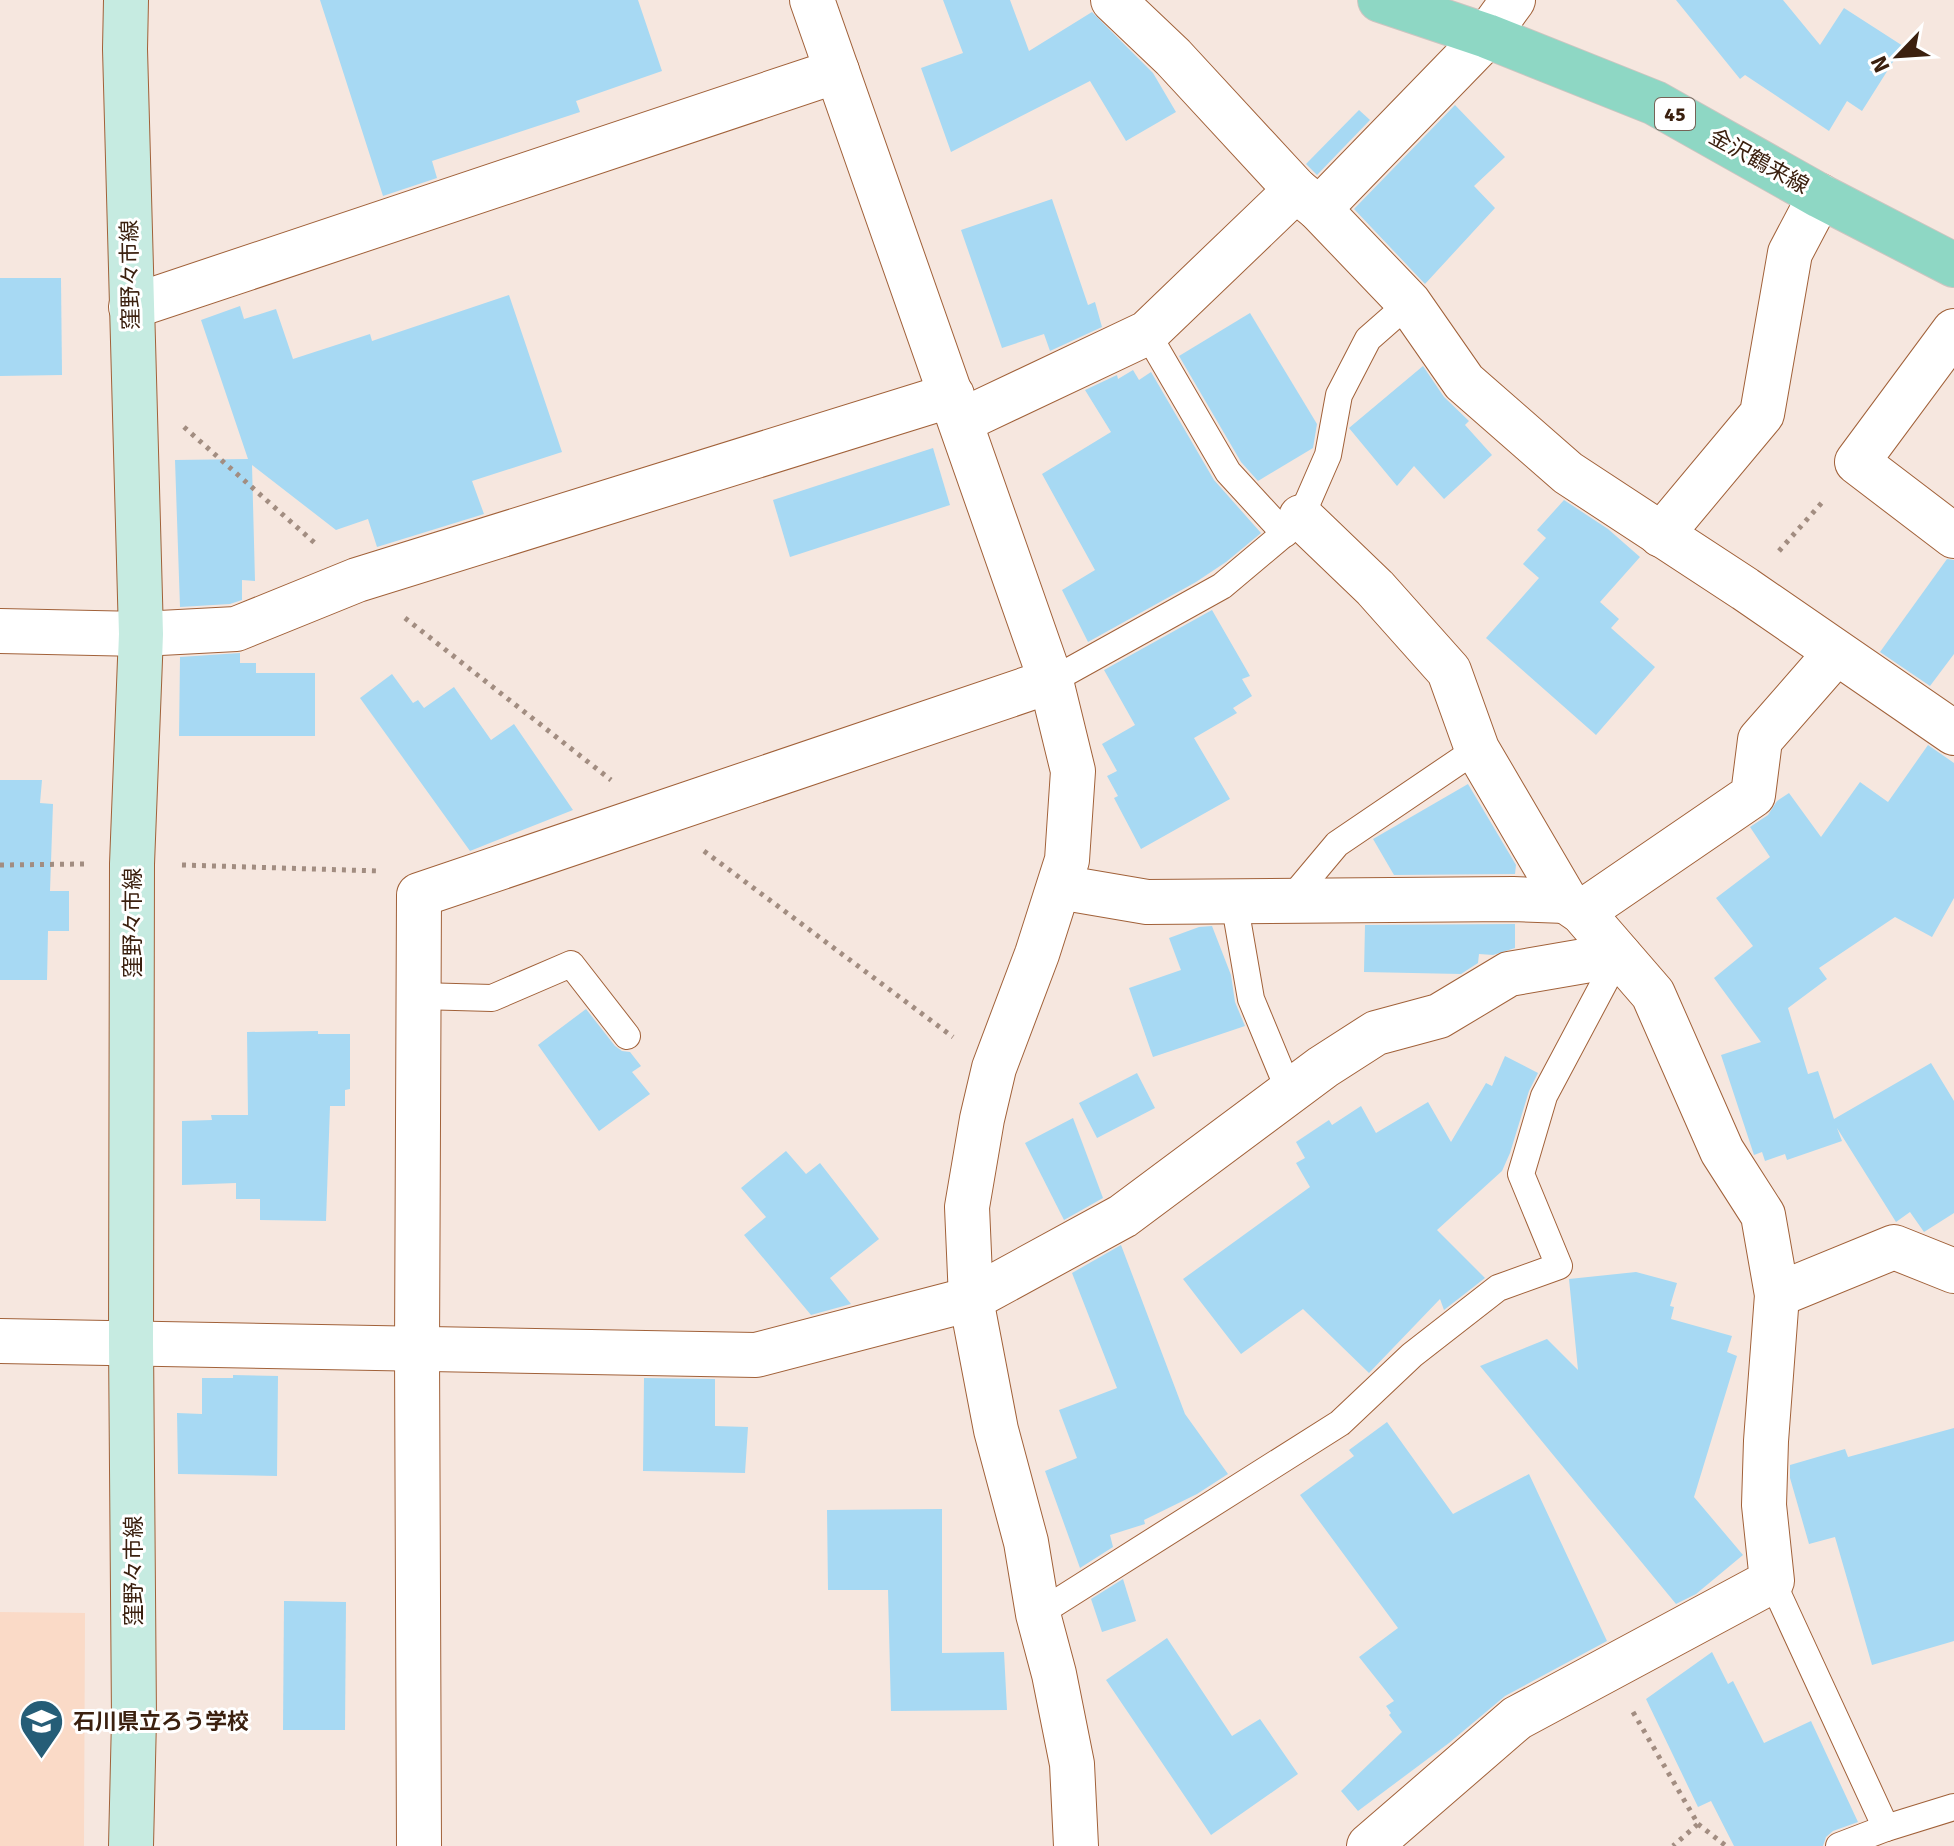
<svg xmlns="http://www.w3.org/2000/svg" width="1954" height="1846" viewBox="0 0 1954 1846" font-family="Signika,'Noto Sans JP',sans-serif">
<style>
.built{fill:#fadac7}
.building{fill:#a7d9f3}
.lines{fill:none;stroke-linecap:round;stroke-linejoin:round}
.service-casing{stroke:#a16139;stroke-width:28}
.minor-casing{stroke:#a16139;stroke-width:46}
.secondary-casing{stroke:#a16139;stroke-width:46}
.primary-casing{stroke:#ccc5c1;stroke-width:46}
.path{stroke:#a28d81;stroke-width:5;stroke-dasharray:4 6;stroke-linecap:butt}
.service{stroke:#fff;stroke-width:26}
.minor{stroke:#fff;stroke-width:44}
.secondary{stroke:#c6ebe1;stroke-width:44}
.primary{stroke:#8ed7c4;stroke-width:44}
.labels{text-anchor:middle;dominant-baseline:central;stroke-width:6;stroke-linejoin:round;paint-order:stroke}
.shield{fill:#fff;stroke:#766357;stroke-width:2}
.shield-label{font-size:20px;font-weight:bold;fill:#3b200f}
.street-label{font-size:22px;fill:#3b200f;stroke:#fff}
.poi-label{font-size:22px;font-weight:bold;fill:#3b200f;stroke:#fff;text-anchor:start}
</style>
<rect width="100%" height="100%" fill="#f6e7df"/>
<!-- built -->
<path class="built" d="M 0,1612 L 85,1613 L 84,1846 L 0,1846 Z"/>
<!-- building -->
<g class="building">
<path d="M 320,0 L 638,0 L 662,71 L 576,101 L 580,112 L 432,161 L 437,178 L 383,196 Z"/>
<path d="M 943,0 L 1010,0 L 1029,51 L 1092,12 L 1153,73 L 1176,112 L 1126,141 L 1090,81 L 951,152 L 921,68 L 963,53 Z"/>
<path d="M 1676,0 L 1783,0 L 1820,45 L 1844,8 L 1903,46 L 1862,111 L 1847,101 L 1829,131 L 1745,75 L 1740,79 Z"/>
<path d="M 1455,105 L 1505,157 L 1474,186 L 1495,208 L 1425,284 L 1354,209 Z"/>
<path d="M 1359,110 L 1370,120 L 1317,175 L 1306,164 Z"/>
<path d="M 1052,199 L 1088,305 L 1095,302 L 1102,327 L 1050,351 L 1044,334 L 1002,348 L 961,230 Z"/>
<path d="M 0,278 L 61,278 L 62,375 L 0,376 Z"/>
<path d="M 509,295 L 562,452 L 472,481 L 484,514 L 377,547 L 368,519 L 336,530 L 252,465 L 255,581 L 242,580 L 242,600 L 230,604 L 180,607 L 175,460 L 248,459 L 201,320 L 240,306 L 244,319 L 276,309 L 293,359 L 370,334 L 372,341 Z"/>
<path d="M 1250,313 L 1317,424 L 1313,448 L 1258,481 L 1241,462 L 1179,356 Z"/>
<path d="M 1423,366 L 1444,397 L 1469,421 L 1465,425 L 1492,455 L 1444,499 L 1414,466 L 1397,486 L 1349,428 Z"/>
<path d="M 1133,370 L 1139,380 L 1151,372 L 1214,480 L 1261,533 L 1226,562 L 1196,582 L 1088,642 L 1062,590 L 1095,570 L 1042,474 L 1111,432 L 1085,390 L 1117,375 L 1118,379 Z"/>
<path d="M 933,448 L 950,505 L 790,557 L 773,500 Z"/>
<path d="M 1564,500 L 1608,529 L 1640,557 L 1600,602 L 1619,619 L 1611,628 L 1655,667 L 1596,735 L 1486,638 L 1539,578 L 1523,564 L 1546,538 L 1537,530 Z"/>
<path d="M 1947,559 L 1954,560 L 1954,654 L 1930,686 L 1880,652 Z"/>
<path d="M 1212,610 L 1250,676 L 1242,679 L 1252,696 L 1233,708 L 1237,713 L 1194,738 L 1230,799 L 1141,849 L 1114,798 L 1118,796 L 1107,776 L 1117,771 L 1102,744 L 1135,725 L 1104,670 Z"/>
<path d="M 240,653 L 240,663 L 256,663 L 256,673 L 315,673 L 315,736 L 179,736 L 180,657 Z"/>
<path d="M 392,674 L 413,703 L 418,700 L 424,708 L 454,687 L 491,740 L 514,724 L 573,810 L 470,851 L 360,698 Z"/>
<path d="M 1928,745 L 1954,763 L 1954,898 L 1932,937 L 1895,917 L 1819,968 L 1827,979 L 1788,1008 L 1808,1074 L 1818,1071 L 1834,1119 L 1931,1063 L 1954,1101 L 1954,1213 L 1924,1232 L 1910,1212 L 1896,1222 L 1837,1128 L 1842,1141 L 1787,1160 L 1785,1154 L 1765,1161 L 1762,1152 L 1754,1155 L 1721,1055 L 1761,1042 L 1714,978 L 1753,946 L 1716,898 L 1770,857 L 1750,827 L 1768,815 L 1777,801 L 1789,793 L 1821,837 L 1860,782 L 1888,802 Z"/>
<path d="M 0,780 L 42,780 L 40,803 L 53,804 L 50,891 L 69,891 L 69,931 L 48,931 L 47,980 L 0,980 Z"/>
<path d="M 1468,784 L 1516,865 L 1515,874 L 1394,875 L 1373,839 Z"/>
<path d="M 1515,924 L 1515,948 L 1493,955 L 1479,954 L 1478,963 L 1461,974 L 1364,972 L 1365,925 Z"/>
<path d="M 1212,926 L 1231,975 L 1235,1002 L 1245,1026 L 1153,1057 L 1129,988 L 1181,970 L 1169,938 L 1199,927 Z"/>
<path d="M 586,1009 L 615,1046 L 622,1051 L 630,1052 L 641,1066 L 632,1072 L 650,1094 L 599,1131 L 538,1045 Z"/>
<path d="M 318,1031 L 318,1034 L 350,1034 L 350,1089 L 345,1090 L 345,1106 L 330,1106 L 326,1221 L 260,1220 L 260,1199 L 236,1199 L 236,1183 L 182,1185 L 182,1121 L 212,1120 L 211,1115 L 248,1115 L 247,1032 Z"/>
<path d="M 1505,1056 L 1538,1073 L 1529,1091 L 1510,1153 L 1502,1171 L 1437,1230 L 1485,1278 L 1444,1310 L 1440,1299 L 1369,1373 L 1303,1309 L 1241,1354 L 1183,1279 L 1310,1187 L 1296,1163 L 1305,1158 L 1296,1142 L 1329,1120 L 1332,1125 L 1361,1106 L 1376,1133 L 1428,1102 L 1451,1142 L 1486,1083 L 1492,1086 Z"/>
<path d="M 1137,1073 L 1155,1108 L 1097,1138 L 1079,1103 Z"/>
<path d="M 1073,1118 L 1103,1198 L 1064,1220 L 1025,1143 Z"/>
<path d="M 786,1151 L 806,1174 L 820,1163 L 879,1239 L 830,1278 L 851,1304 L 811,1315 L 744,1235 L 766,1217 L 741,1188 Z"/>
<path d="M 1121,1245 L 1185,1414 L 1228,1474 L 1197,1494 L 1144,1520 L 1145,1524 L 1110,1535 L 1113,1547 L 1080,1568 L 1045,1471 L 1077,1458 L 1059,1410 L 1117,1388 L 1072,1273 Z"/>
<path d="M 1636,1272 L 1677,1283 L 1670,1306 L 1674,1307 L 1671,1319 L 1732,1336 L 1727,1352 L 1737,1356 L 1694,1497 L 1743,1555 L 1696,1594 L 1676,1604 L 1480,1366 L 1547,1339 L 1578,1370 L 1569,1279 Z"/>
<path d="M 233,1375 L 278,1376 L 277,1476 L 178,1474 L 177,1413 L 202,1414 L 202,1378 L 233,1378 Z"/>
<path d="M 644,1378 L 715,1379 L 715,1426 L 748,1427 L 745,1473 L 643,1471 Z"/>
<path d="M 1387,1422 L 1453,1514 L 1529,1474 L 1607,1641 L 1505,1696 L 1449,1743 L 1358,1811 L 1341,1791 L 1402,1732 L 1389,1715 L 1391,1713 L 1386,1706 L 1394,1701 L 1359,1657 L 1398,1628 L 1300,1495 L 1354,1456 L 1349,1450 Z"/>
<path d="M 1954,1428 L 1954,1641 L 1872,1665 L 1835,1537 L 1809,1544 L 1790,1478 L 1790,1465 L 1845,1449 L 1848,1457 Z"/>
<path d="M 942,1509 L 942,1653 L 1004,1652 L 1007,1710 L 891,1711 L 888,1590 L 828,1590 L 827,1510 Z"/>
<path d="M 1123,1579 L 1136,1621 L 1102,1632 L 1091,1599 Z"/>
<path d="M 284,1601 L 346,1602 L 345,1730 L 283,1730 Z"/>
<path d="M 1167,1638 L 1232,1736 L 1260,1719 L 1298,1774 L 1211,1835 L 1106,1680 Z"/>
<path d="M 1712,1652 L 1728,1684 L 1733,1681 L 1764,1743 L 1811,1721 L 1858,1822 L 1833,1831 L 1826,1837 L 1823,1846 L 1734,1846 L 1711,1801 L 1698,1807 L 1646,1699 Z"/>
</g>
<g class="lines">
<defs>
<g id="service">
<path d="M 1147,333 L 1228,472 L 1285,534"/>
<path d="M 1051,681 L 1222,586 L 1291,528 L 1301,517 L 1328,455 L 1339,395 L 1368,339 L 1409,303"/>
<path d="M 1290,900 L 1337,844 L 1477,749"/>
<path d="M 1234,901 L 1251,999 L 1290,1093"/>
<path d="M 419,996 L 492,998 L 571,964 L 627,1036"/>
<path d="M 1772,1581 L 1886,1828 L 1839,1846"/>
<path d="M 1038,1614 L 1340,1423 L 1412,1355 L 1498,1288 L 1559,1266 L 1521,1174 L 1544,1096 L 1619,955"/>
<path d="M 1886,1828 L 1954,1807"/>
</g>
<g id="minor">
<path d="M 812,0 L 1051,681 L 1073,771 L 1067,860 L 1037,954 L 994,1068 L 982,1119 L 967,1207 L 971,1299 L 996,1430 L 1026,1542 L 1038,1614 L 1054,1674 L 1072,1764 L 1076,1846"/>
<path d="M 1113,0 L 1173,57 L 1296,190 L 1319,209 L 1409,303 L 1464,382 L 1568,473 L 1745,589 L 1954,733"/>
<path d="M 1319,209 L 1487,36 L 1513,0"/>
<path d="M 131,307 L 837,71"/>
<path d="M 1954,331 L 1857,462 L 1954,536"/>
<path d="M 961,421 L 1147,333 L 1296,190"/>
<path d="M 1301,517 L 1375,588 L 1449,671 L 1477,749 L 1566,901 L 1582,912 L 1653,994 L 1722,1151 L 1763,1215 L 1777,1295 L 1766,1441 L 1764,1505 L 1772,1581 L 1517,1718 L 1369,1846"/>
<path d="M 1661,535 L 1762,414 L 1790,253 L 1820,196"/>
<path d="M 0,631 L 141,634 L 236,629 L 357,580 L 952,395"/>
<path d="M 1059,887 L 1147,902 L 1513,899 L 1566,901"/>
<path d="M 1582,912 L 1753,795 L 1760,740 L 1836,653"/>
<path d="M 1777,1295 L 1894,1247 L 1954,1271"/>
<path d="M 0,1341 L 756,1355 L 971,1299 L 1123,1216 L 1323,1067 L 1376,1033 L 1439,1016 L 1509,974 L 1619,955"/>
<path d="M 419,1846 L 417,1350 L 419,895 L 1051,681"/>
</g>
<path id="secondary" d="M 126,0 L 125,49 L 141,634 L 132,864 L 131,1342 L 134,1719 L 131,1846"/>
<path id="primary" d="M 1380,0 L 1487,36 L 1655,103 L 1820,196 L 1954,265"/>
</defs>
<!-- service casing -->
<use href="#service" class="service-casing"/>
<!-- minor casing -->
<use href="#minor" class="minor-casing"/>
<!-- secondary casing -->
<use href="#secondary" class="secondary-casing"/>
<!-- primary casing -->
<use href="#primary" class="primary-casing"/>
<!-- path -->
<g class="path">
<path d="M 184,427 L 317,545"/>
<path d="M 1779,551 L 1825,499"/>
<path d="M 405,618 L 611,780"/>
<path d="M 704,851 L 953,1037"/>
<path d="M 0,865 L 84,864"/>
<path d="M 182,865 L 380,871"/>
<path d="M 1633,1712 L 1698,1824 L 1673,1846"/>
<path d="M 1698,1824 L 1726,1846"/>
</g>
<!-- service -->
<use href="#service" class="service"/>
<!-- minor -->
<use href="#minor" class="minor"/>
<!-- secondary -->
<use href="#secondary" class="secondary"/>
<!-- primary -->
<use href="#primary" class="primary"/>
</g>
<!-- icons -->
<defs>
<symbol id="school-pin" viewBox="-11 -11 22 30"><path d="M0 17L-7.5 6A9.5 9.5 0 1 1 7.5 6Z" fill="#255d77" stroke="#fff"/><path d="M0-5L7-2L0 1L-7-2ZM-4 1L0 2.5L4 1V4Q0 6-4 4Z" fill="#fff"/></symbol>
</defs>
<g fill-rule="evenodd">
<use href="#school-pin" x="16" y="1696" width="51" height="69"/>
</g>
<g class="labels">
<!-- shield labels -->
<rect class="shield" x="1655" y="98" width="40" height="32" rx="6"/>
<g class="shield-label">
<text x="1675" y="114">45</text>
</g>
<!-- street labels -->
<g class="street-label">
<text transform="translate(1759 161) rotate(29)">金沢鶴来線</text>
<text transform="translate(130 275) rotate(-91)">窪野々市線</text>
<text transform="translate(132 923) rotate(-90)">窪野々市線</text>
<text transform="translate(133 1571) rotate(-90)">窪野々市線</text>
</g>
<!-- poi labels -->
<g class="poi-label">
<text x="73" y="1721">石川県立ろう学校</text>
</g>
</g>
<!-- north arrow -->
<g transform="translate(1898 56) rotate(245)" stroke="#ffffff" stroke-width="6" paint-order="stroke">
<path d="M0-6L14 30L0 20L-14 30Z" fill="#3b200f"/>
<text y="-12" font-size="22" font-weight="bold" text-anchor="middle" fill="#3b200f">N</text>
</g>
</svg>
